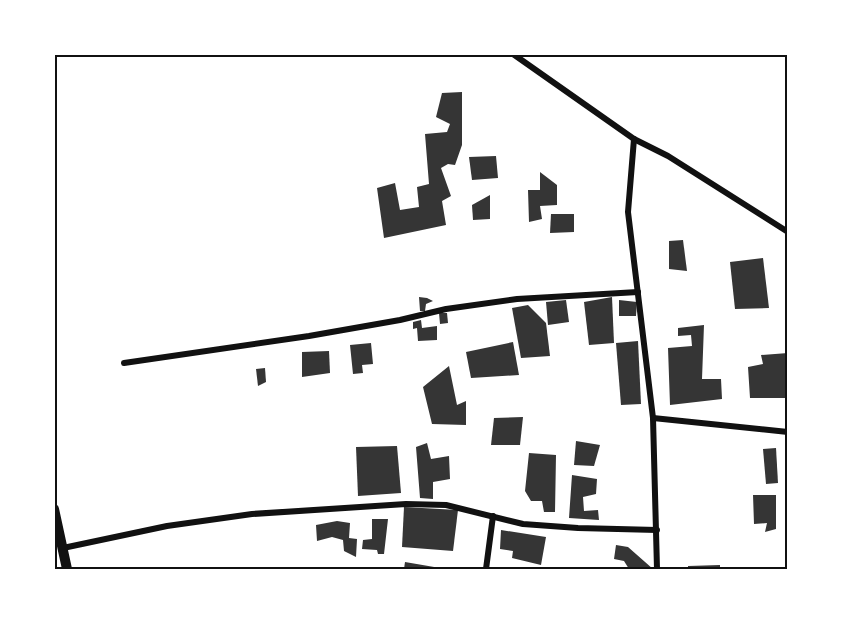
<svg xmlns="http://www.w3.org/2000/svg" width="842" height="623" viewBox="0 0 842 623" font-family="'Noto Sans',sans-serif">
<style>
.building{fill:#353535}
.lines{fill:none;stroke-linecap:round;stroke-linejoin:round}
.minor{stroke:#111;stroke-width:6}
.tertiary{stroke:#111;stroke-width:10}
.neatline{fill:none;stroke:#111;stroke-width:2}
</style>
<rect width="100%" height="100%" fill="#fff"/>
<!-- building -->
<g class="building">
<path d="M 462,92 L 462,145 L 455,165 L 448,164 L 441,168 L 451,196 L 442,201 L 446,225 L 384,238 L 377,188 L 395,183 L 400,210 L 419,207 L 417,187 L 429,184 L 425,134 L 447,132 L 450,124 L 436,117 L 442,93 Z"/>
<path d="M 496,156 L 498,178 L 472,180 L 469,157 Z"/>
<path d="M 540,172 L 557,185 L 557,205 L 540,206 L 542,219 L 529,222 L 528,190 L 540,190 Z"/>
<path d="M 490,195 L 490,219 L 473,220 L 472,205 Z"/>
<path d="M 551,214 L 574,214 L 574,232 L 550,233 Z"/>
<path d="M 683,240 L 687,271 L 669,269 L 669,241 Z"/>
<path d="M 763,258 L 769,308 L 735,309 L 730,262 Z"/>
<path d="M 419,297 L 427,298 L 433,301 L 426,304 L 425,311 L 420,311 Z"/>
<path d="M 612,297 L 614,343 L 589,345 L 584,302 Z"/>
<path d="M 566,300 L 569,322 L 548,325 L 546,302 Z"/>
<path d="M 619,300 L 637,302 L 636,316 L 619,316 Z"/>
<path d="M 528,305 L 546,323 L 550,356 L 521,358 L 512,308 Z"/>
<path d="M 439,313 L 447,313 L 448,323 L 440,324 Z"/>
<path d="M 421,320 L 422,328 L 437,326 L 437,340 L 418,341 L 417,328 L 413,329 L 413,322 Z"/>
<path d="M 704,325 L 702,379 L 721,379 L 722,399 L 670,405 L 668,348 L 692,346 L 691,335 L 678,336 L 678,328 Z"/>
<path d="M 638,341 L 641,404 L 621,405 L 616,343 Z"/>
<path d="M 513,342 L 519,375 L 471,378 L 466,352 Z"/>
<path d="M 371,343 L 373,364 L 362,365 L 363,373 L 353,374 L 350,345 Z"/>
<path d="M 329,351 L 330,373 L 302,377 L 302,352 Z"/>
<path d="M 788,353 L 788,413 L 785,413 L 786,398 L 750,398 L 748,367 L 763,364 L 761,355 Z"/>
<path d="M 449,366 L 457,405 L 466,401 L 466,425 L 432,424 L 423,387 Z"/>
<path d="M 265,368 L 266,382 L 258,386 L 256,369 Z"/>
<path d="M 523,417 L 520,445 L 491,445 L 494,418 Z"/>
<path d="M 576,441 L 600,445 L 594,466 L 574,465 Z"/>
<path d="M 427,443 L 431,459 L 449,456 L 450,479 L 433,482 L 433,499 L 420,498 L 416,447 Z"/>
<path d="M 397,446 L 401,493 L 358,496 L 356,447 Z"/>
<path d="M 776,448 L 778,483 L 766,484 L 763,449 Z"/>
<path d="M 529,453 L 556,455 L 555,512 L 544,512 L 542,501 L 531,501 L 525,491 Z"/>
<path d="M 572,475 L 597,479 L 596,494 L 583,497 L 584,511 L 598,510 L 599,520 L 569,518 Z"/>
<path d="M 753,495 L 776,495 L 776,529 L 765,532 L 767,523 L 754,524 Z"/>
<path d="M 404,507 L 458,510 L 453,551 L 402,547 Z"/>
<path d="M 372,519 L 388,519 L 384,554 L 378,554 L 377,550 L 362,549 L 363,540 L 372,539 Z"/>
<path d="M 337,521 L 350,523 L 349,538 L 357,539 L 356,557 L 344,551 L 343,540 L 332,537 L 317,541 L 316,525 Z"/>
<path d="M 501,530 L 546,537 L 541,565 L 512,558 L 513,551 L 500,549 Z"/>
<path d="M 616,545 L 628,547 L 653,569 L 629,569 L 624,561 L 614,559 Z"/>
<path d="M 405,562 L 440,568 L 440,569 L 404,569 Z"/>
<path d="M 720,565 L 720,569 L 688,569 L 688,566 Z"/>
</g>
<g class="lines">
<!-- minor -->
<g class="minor">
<path d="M 513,54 L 634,139 L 668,156 L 788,232"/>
<path d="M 634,139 L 628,212 L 653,418 L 657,569"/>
<path d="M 124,363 L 309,336 L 400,320 L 446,309 L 517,299 L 638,292"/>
<path d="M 653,418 L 788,432"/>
<path d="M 63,548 L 167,526 L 252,514 L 406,504 L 446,505 L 523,524 L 578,528 L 657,530"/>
<path d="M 486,569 L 493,516"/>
</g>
<!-- tertiary -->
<path class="tertiary" d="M 54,509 L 67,569"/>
</g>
<!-- border -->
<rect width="842" height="623" fill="none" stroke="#ffffff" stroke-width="111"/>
<rect x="56" y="56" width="730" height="512" class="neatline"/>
</svg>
